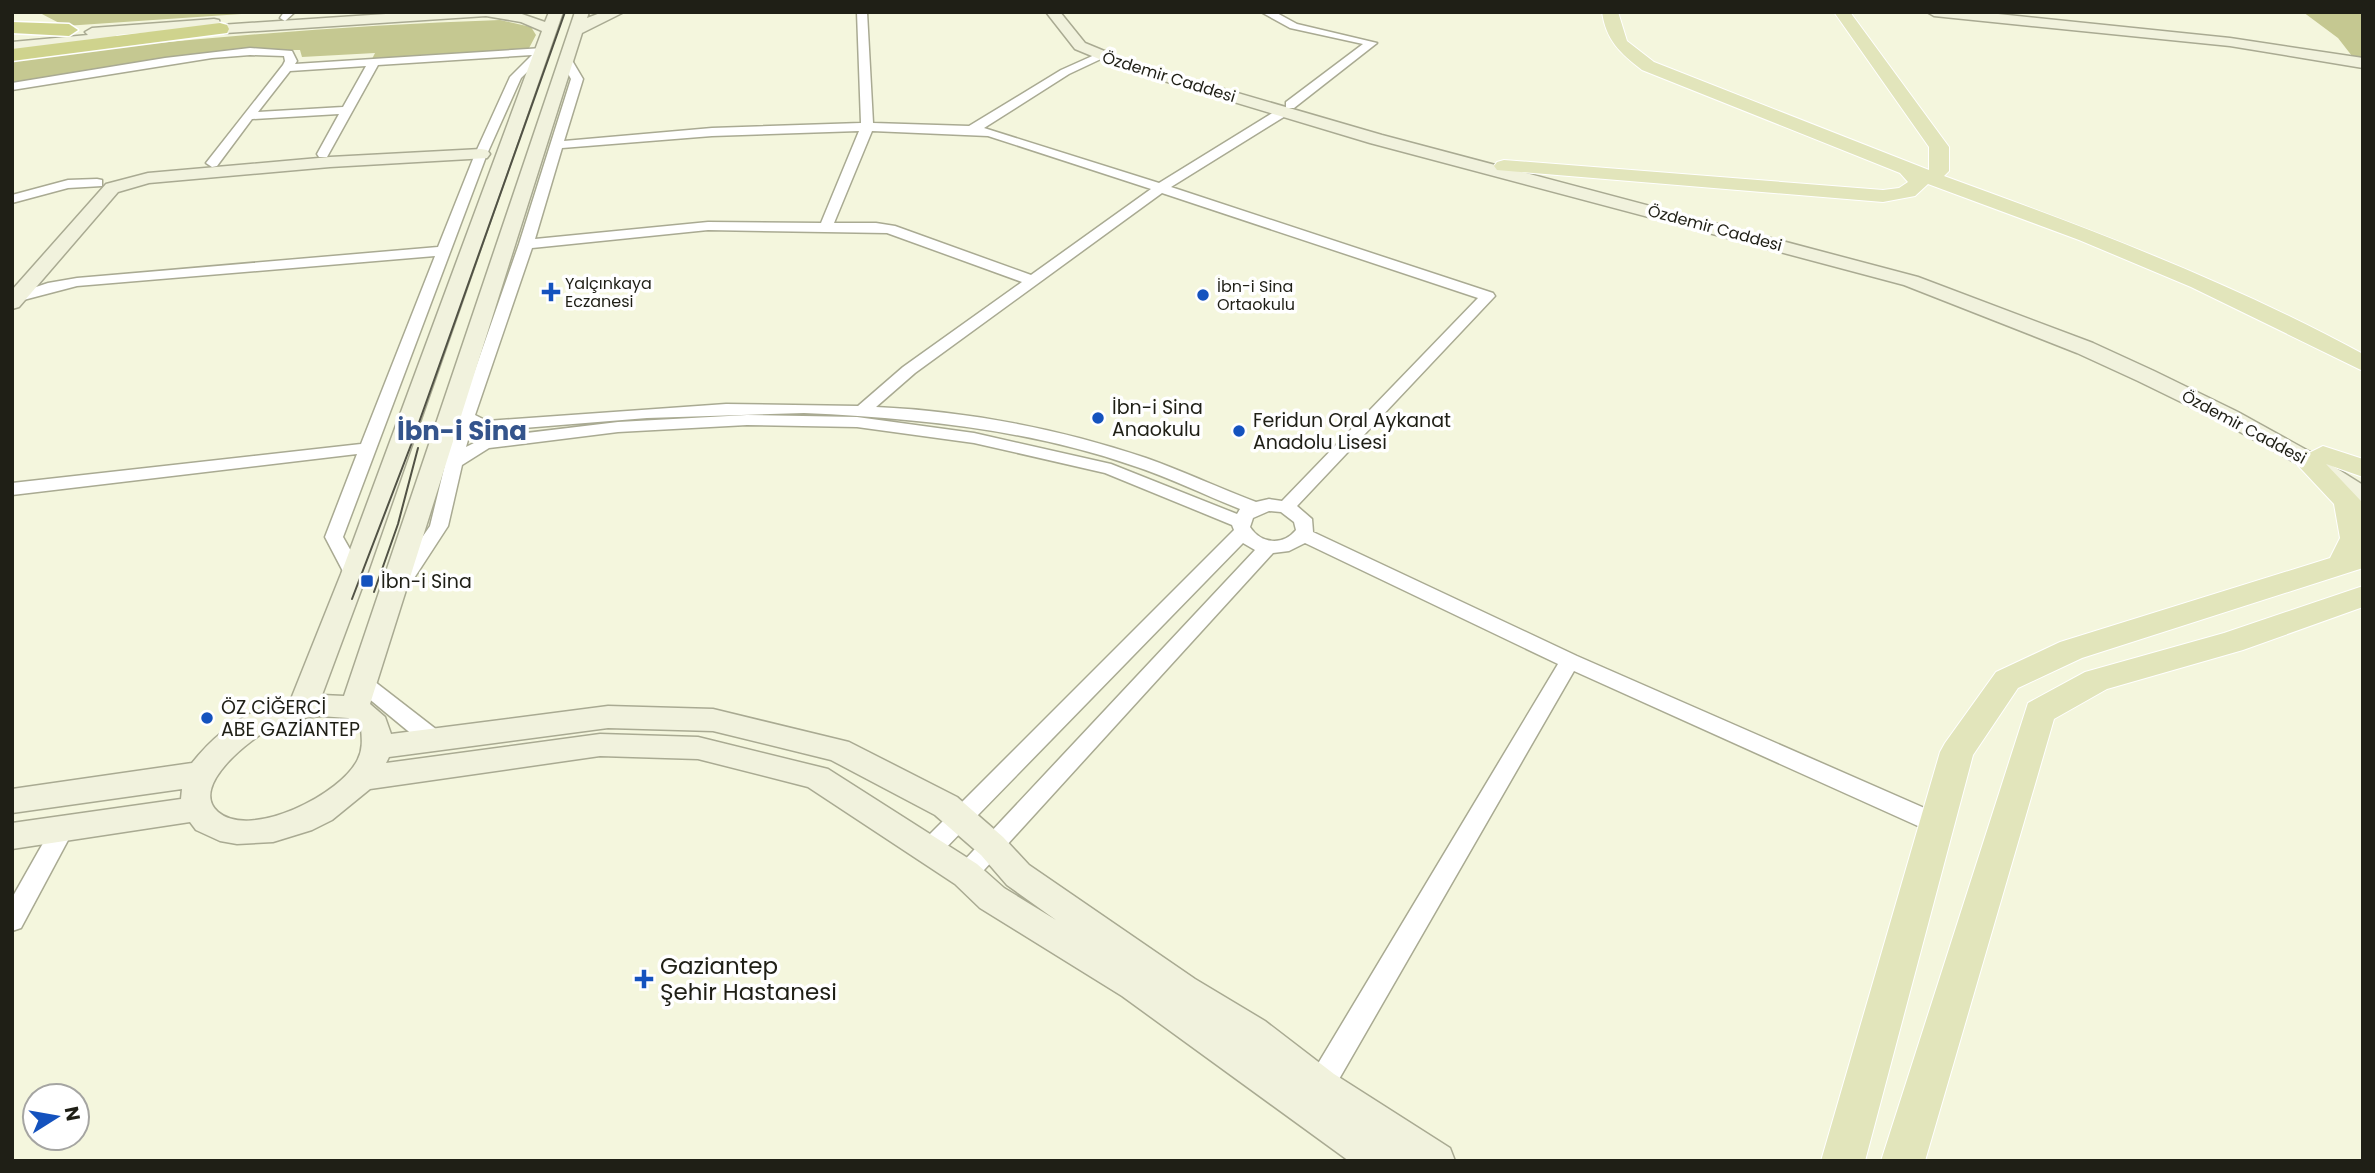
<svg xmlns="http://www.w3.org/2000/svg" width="2375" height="1173" viewBox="0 0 2375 1173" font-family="Poppins,sans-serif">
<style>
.green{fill:#c5c891}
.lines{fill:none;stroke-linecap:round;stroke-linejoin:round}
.street-casing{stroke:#a9aa92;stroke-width:3}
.secondary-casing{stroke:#a9aa92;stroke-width:3}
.primary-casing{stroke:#fff;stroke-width:2}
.highway-casing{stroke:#fff;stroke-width:3}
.street{fill:#fff;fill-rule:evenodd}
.secondary{fill:#f1f2dd;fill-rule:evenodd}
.primary{fill:#e2e5bb;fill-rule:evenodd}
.highway{fill:#cfd38d;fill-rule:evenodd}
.tram{stroke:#515245;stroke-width:2}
.poi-dot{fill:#1452be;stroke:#fff;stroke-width:2.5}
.labels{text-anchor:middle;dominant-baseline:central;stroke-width:7;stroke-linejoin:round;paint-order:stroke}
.far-street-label{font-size:16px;fill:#1f1f16;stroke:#fff}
.far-poi-label{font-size:16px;fill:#1f1f16;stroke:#fff;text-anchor:start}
.poi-label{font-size:19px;fill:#1f1f16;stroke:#fff;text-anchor:start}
.near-poi-label{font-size:23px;fill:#1f1f16;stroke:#fff;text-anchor:start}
.district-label{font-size:26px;font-weight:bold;fill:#34548c;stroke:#fff}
</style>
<rect width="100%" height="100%" fill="#f4f6dd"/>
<!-- green -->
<g class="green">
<path d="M 38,12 L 271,12 L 65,26 Z"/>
<path d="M 2303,12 L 2363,12 L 2363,59 L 2352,56 L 2338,38 Z"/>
<path d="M 500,20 L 531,27 L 536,35 L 528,50 L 371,61 L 375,53 L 302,57 L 300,50 L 246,50 L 171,57 L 12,84 L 12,59 C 174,39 337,26 500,20 Z"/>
</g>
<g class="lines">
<defs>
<g id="street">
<path d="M 284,12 L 295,12 L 285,21 L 280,18 Z"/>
<path d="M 857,12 L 867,12 L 873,123 L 969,126 L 1061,70 L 1099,53 L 1103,54 L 1103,58 L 1069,74 L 984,128 L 1159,183 L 1279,109 L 1287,109 L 1287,115 L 1171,187 L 1493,293 L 1495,296 L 1297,506 L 1312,519 L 1313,532 L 1577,656 L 1945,817 L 1948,824 L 1945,831 L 1937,833 L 1929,831 L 1574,671 L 1327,1100 L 1317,1104 L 1307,1100 L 1303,1091 L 1307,1082 L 1558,664 L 1305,543 L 1289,551 L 1273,553 L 974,881 L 966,884 L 958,881 L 954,874 L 958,867 L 1255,550 L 1243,543 L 937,857 L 929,860 L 921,857 L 917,850 L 921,843 L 1234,530 L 1232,525 L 1105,473 L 974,443 L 857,427 L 747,425 L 618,432 L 489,448 L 462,465 L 448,526 L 407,589 L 393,589 L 390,584 L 430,526 L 452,436 L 519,244 L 571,79 L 560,59 L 562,57 L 570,57 L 583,79 L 564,141 L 712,128 L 861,123 ZM 859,131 L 821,223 L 708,222 L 535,239 L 562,148 L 712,136 ZM 872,131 L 988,136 L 1151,189 L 1031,275 L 895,226 L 876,223 L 834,223 ZM 1162,193 L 1478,298 L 1282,501 L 1269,499 L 1256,502 C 1219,488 1183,471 1146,458 C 1061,429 966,411 876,407 L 915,373 ZM 708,230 L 887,233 L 1022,282 L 903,367 L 858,406 L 726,404 L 487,421 L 475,415 L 532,248 ZM 804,413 C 915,418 1026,429 1131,465 C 1169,477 1204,495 1240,509 L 1237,514 L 1111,464 L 974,433 L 857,417 L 747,415 L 618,422 L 484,438 L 466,447 L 472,426 L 485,431 L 647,418 ZM 1269,511 L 1281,512 L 1294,522 L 1296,530 C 1283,546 1261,544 1250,527 L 1253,518 Z"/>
<path d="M 1261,12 L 1275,12 L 1297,24 L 1377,43 L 1294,108 L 1286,108 L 1286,102 L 1363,44 L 1290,28 Z"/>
<path d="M 250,48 L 292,51 L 297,61 L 295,64 L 543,48 L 549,51 L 521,78 L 487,154 L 343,537 L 364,574 L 361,579 L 347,579 L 325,537 L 357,454 L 12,495 L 12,483 L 361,444 L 435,256 L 77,286 L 12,303 L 12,295 L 48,283 L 77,278 L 438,247 L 475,154 L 510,77 L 532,55 L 378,65 L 327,157 L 319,157 L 317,154 L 339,114 L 252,119 L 217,166 L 212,167 L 206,163 L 283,65 L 285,61 L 284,56 L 250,55 L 212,58 L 12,90 L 12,83 L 165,58 ZM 366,66 L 343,107 L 258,112 L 290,71 Z"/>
<path d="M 97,179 L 102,180 L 102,186 L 68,188 L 12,203 L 12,195 L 68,180 Z"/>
<path d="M 363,675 L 370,678 L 441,733 L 444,739 L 441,745 L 433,747 L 425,745 L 356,688 L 353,683 L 356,678 Z"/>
<path d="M 63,820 L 71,822 L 74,829 L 21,928 L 12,931 L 12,898 L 55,822 Z"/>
</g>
<g id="secondary">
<path d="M 416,12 L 516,12 L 545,22 L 549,12 L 563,12 L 367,574 L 322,695 L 344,696 L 575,12 L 589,12 L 587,18 L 603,12 L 624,12 L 582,33 L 370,704 L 385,717 L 391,734 L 608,706 L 713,709 L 849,742 L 957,797 L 1003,837 L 1029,865 L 1195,979 L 1265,1021 L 1334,1074 L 1450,1148 L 1455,1161 L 1349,1161 L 1122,996 L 980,908 L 955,884 L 808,787 L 698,759 L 600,756 L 370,789 L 332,820 L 312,830 L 273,842 L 237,844 L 220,841 L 196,830 L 190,822 L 12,849 L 12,823 L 181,799 L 182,789 L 12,813 L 12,789 L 192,763 C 218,730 250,708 291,699 L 341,574 L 542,31 L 521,22 L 486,16 L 195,35 L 190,34 L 189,29 L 116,35 L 119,38 L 112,42 L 12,50 L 12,42 L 88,35 L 85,32 L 92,28 L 214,19 L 219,20 L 220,25 ZM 320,716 L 348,718 L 361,728 C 362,739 363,749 358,759 C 342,794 251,840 218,812 C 188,786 253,737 273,727 C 288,720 303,718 320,716 ZM 608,728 L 713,731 L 831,760 L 935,815 L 981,855 L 1007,885 L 1056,920 L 1004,888 L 977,864 L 828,769 L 698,737 L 600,734 L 386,763 L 389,757 Z"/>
<path d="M 1046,12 L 1060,12 L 1085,43 L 1131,62 L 1382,135 L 1918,277 L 2093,343 L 2154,371 L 2238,412 L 2312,453 L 2363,485 L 2363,504 L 2354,501 L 2296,463 L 2222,422 L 2138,381 L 2077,353 L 1904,285 L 1370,143 L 1121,68 L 1075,49 Z"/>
<path d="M 1927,12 L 1979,12 L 2230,38 L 2363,58 L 2363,68 L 2230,46 L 1934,16 Z"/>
<path d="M 481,149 L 487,150 L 490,154 L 487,158 L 330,167 L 149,183 L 118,192 L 19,307 L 12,309 L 12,290 L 106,184 L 148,173 L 330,157 Z"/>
</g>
<g id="primary">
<path d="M 1602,12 L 1618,12 L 1627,41 L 1654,62 L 1929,170 L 1929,147 L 1834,12 L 1850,12 L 1949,147 L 1949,171 L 1944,176 C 2087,228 2229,281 2363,354 L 2363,371 L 2191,287 L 2079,240 L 1928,184 L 1915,196 L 1883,202 L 1497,170 L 1494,166 L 1497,162 L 1504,160 L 1883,190 L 1899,188 L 1908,182 L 1900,173 L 1642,70 C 1620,53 1606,40 1602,12 Z"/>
<path d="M 2323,446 L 2363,459 L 2363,477 L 2326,464 L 2361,501 L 2363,568 L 2082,658 L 2018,688 L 1973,755 L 1865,1161 L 1821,1161 L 1940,752 L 1945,743 L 1996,672 L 2060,642 L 2330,558 L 2340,538 L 2334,504 L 2291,458 L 2295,452 L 2311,452 Z"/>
<path d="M 2363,586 L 2363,607 L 2243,650 L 2107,689 L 2054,719 L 1925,1161 L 1881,1161 L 2028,703 L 2085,672 L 2224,633 Z"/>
</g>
<g id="highway">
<path d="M 12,22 L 69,24 L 78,30 L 69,36 L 12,33 Z"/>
<path d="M 220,23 L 227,25 L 229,29 L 227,33 L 12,61 L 12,49 Z"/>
</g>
</defs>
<!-- street casing -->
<use href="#street" class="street-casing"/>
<!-- secondary casing -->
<use href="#secondary" class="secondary-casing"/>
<!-- primary casing -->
<use href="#primary" class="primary-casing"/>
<!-- highway casing -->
<use href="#highway" class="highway-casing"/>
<!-- street -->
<use href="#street" class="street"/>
<!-- secondary -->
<use href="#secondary" class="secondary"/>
<!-- primary -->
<use href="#primary" class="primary"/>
<!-- highway -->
<use href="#highway" class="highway"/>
<!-- tram -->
<g class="tram">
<path d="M 374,592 L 398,524 L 418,448"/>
<path d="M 352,599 L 411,445 L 565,12"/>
</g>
</g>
<!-- markers -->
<g class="poi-dot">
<path d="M547.5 281.5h7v7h7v7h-7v7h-7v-7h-7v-7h7z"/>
<circle cx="1203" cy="295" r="7"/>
<circle cx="1098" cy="418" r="7"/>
<circle cx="1239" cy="431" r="7"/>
<rect x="360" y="574" width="14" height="14" rx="3.5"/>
<circle cx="207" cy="718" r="7"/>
<path d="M640.5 968.5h7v7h7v7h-7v7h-7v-7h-7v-7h7z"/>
</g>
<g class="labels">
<!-- far-street labels -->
<g class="far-street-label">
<text transform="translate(1169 77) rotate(17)">Özdemir Caddesi</text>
<text transform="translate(1715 228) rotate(15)">Özdemir Caddesi</text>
<text transform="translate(2244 427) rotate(28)">Özdemir Caddesi</text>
</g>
<!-- far-poi labels -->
<g class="far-poi-label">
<text x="565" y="283">Yalçınkaya<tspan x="565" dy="18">Eczanesi</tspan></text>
<text x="1217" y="286">İbn-i Sina<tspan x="1217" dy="18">Ortaokulu</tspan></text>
</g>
<!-- poi labels -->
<g class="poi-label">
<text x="1112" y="407">İbn-i Sina<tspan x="1112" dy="22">Anaokulu</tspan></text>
<text x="1253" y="420">Feridun Oral Aykanat<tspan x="1253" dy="22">Anadolu Lisesi</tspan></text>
<text x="381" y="581">İbn-i Sina</text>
<text x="221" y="707">ÖZ CİĞERCİ<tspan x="221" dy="22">ABE GAZİANTEP</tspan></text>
</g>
<!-- near-poi labels -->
<g class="near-poi-label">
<text x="660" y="966">Gaziantep<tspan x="660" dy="26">Şehir Hastanesi</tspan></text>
</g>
<!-- district labels -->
<g class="district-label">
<text x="462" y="431">İbn-i Sina</text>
</g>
</g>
<!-- border -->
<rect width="2375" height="1173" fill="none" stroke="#1f1f16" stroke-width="28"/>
<!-- north arrow -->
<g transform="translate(56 1117) rotate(79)"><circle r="33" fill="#ffffff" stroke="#a5a5a2" stroke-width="2"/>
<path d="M0-5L12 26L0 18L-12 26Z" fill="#1452be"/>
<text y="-10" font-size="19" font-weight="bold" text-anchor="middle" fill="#1f1f16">N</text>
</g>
</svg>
